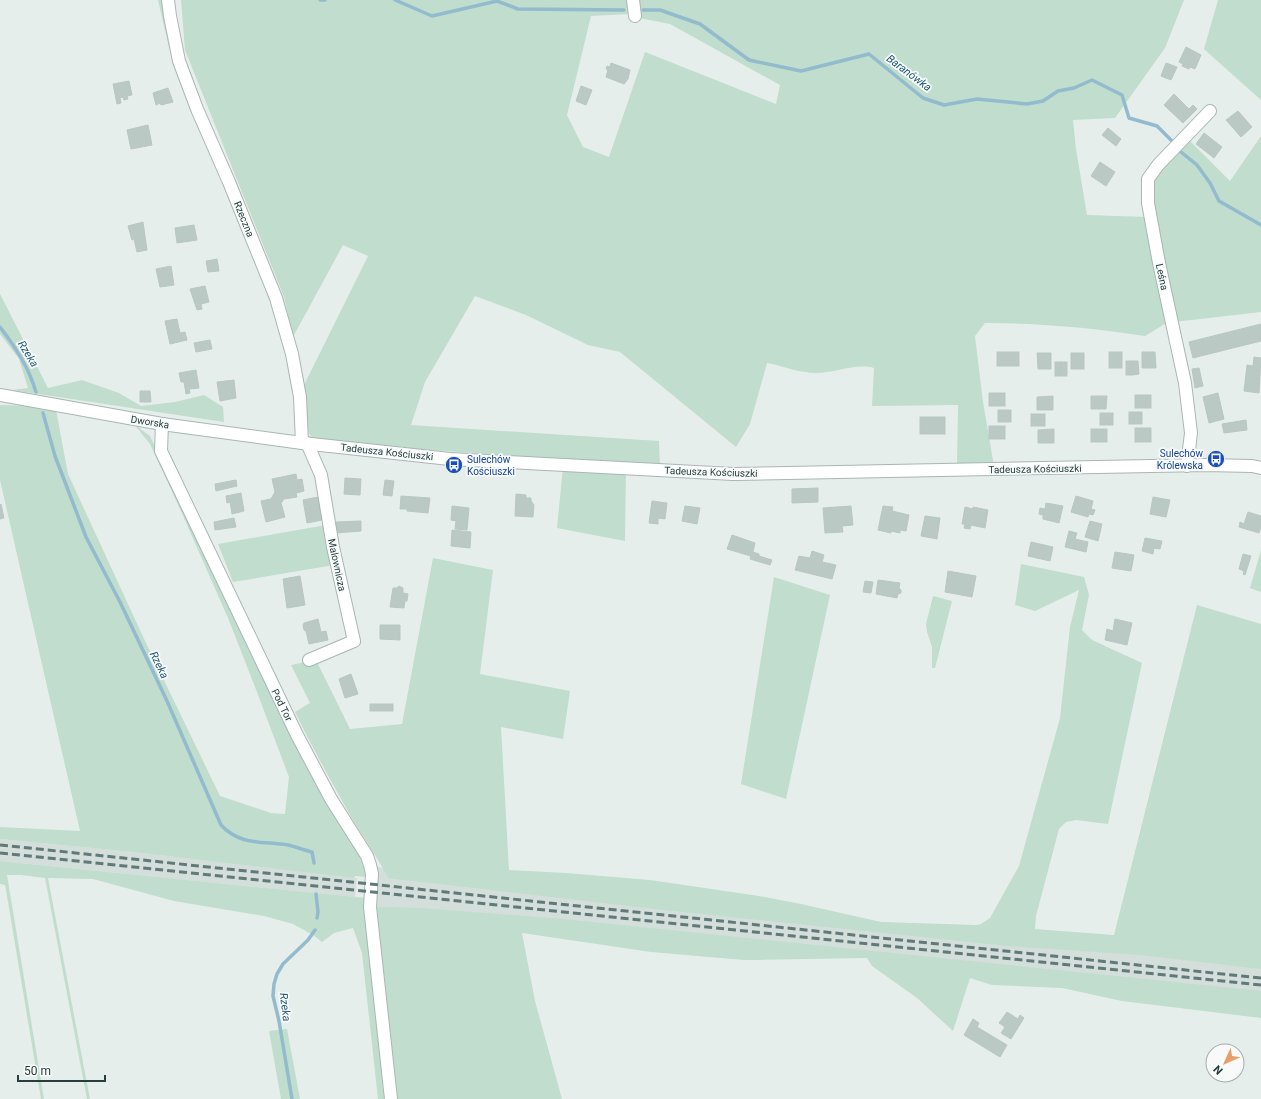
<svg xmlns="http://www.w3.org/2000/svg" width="1261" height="1099" viewBox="0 0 1261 1099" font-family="Roboto,sans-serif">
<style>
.built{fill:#d4dedb}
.green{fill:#c1ddcd}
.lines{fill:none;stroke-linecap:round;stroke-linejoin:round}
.stream{stroke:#93bbce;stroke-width:3.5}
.building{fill:#bbc9c5;stroke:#b9c7c4}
.minor-casing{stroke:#a9b6b4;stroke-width:14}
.minor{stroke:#fff;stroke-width:12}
.rail{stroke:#617a78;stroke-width:3;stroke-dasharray:8 4;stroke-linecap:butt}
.labels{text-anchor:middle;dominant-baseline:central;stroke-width:3.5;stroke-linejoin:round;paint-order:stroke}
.street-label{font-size:10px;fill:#263f3d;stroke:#f7faf9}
.transit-label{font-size:10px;fill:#164399;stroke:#f7faf9;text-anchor:end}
.water-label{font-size:11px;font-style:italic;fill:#245b77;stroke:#f7faf9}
</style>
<rect width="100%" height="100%" fill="#e6eeec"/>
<!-- built -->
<g class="built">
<path d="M 0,839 L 133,852 L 357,878 L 355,897 L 0,861 Z"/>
<path d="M 377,867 L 881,922 L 1261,949 L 1261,1002 L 990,969 L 376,907 Z"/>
</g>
<!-- green -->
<g class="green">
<path d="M 158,0 L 163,0 L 176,59 L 172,60 Z"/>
<path d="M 181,0 L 628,0 L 629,14 L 591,16 L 567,115 L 583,147 L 609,157 L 645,52 L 776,104 L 780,85 L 670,24 L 639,18 L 636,0 L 1184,0 L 1165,48 L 1115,118 L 1073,120 L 1076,149 L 1087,215 L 1148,217 L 1168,322 L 1145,336 C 1092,328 1039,323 985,323 L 975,336 L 983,402 L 994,466 L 957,467 L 958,405 L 872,406 L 874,368 C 856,363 835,373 816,373 C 800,373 783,366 767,363 L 750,424 L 736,447 L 620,352 L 588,345 L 526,315 L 475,296 L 425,382 L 411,425 L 659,441 L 660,467 L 323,442 L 312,438 L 305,426 L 303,387 L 368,256 L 343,245 L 293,337 L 284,297 L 185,50 Z"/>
<path d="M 1218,0 L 1261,0 L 1261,100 L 1204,49 Z"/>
<path d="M 1261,136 L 1261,312 L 1174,322 L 1151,206 L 1151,181 L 1187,138 L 1230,181 Z"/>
<path d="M 0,294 L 48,388 L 82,380 L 119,393 L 141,406 L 175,402 L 204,395 L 223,407 L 224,422 L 12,390 L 28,388 L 19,359 L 0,334 Z"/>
<path d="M 0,405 L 37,406 L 56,410 L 68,474 L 146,643 L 220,796 L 271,813 L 285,814 L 289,777 L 255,687 L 228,618 L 180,509 L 150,444 L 134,424 L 150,436 L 198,542 L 261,674 L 322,795 L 360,857 L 367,877 L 355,876 L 354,878 L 133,852 L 0,839 L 0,827 L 80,831 L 0,480 Z"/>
<path d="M 563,467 L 626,468 L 625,541 L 557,528 Z"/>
<path d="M 326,525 L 334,565 L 233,582 L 218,544 Z"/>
<path d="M 1261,550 L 1261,592 L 1250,588 Z"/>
<path d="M 433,558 L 493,570 L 480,674 L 570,691 L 563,739 L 501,727 L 509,870 L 566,873 L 650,880 L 759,896 L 801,904 L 881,922 L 977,925 L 981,924 L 990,918 L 1019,866 L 1060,718 L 1070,627 L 1079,590 L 1035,611 L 1015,605 L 1021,564 L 1084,577 L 1089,595 L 1082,630 L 1092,640 L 1142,663 L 1108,824 L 1076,820 L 1066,822 L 1059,829 L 1036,916 L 1035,929 L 1114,935 L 1197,605 L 1261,624 L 1261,969 L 1141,955 L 1008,946 L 664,910 L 388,878 C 378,858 365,840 353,820 C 333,785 313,749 295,712 L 310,703 L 291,665 L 316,660 L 350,729 L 402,724 Z"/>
<path d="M 774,577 L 830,595 L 786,799 L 741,784 Z"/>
<path d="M 933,596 L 952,601 L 935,668 L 932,668 L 932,647 L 927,632 L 926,624 Z"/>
<path d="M 0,861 L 366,898 L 366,929 L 371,954 L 385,1099 L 378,1099 L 362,953 L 353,928 L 334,933 L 322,942 L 313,935 L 293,924 L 264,916 L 174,901 L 93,879 L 48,878 L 90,1099 L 87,1099 L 45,878 L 21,875 L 7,875 L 44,1099 L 41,1099 L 6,890 L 5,885 L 0,884 Z"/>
<path d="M 376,907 L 421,908 L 563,919 L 1261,991 L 1261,1018 L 1122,1001 L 1062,988 L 992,985 L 970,978 L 953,1031 L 917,998 L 872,966 L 867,958 L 744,960 L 651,952 L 522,933 L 535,1001 L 562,1099 L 396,1099 Z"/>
<path d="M 287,1029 L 300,1099 L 281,1099 L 269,1031 Z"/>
</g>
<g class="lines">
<!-- stream -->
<g class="stream">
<path d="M 320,0 L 325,0"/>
<path d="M 395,0 L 432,16 L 497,1 L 518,9 L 624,10"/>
<path d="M 643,10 L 660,10 L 700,24 L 749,60 L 801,71 L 869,54 L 923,98 L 944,105 L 977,99 L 1027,104 L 1043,101 L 1058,91 L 1074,88 L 1092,80 L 1122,95 L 1129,118 L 1157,126 L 1173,142"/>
<path d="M 1181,152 L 1197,165 L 1210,183 L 1219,201 L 1261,225"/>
<path d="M 0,327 C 16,348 28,366 36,392"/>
<path d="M 43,413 L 55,456 L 86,537 L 120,602 L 167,701 L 221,825 C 240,846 264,841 288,845 C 296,847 304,850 312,852 L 314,863"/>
<path d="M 316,894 L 318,912 L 317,918"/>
<path d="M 292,1099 L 279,1021 L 273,996 L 274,984 L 277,974 L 283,964 L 308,940 L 315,930"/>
</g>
</g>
<!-- building -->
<g class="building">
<path d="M 1186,47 L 1201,55 L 1195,69 L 1190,67 L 1189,69 L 1182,66 L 1183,64 L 1179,62 Z"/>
<path d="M 611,63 L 630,70 L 628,79 L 624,84 L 606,77 L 608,70 L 606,69 L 607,66 L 610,67 Z"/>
<path d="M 1166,63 L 1177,67 L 1171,80 L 1161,76 Z"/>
<path d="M 129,81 L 132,95 L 127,96 L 128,99 L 124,100 L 123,97 L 120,98 L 121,103 L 117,104 L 113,84 Z"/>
<path d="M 581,86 L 592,90 L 586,105 L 576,101 Z"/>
<path d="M 168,88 L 173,102 L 161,105 L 160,103 L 156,105 L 153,93 Z"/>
<path d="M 1174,94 L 1189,109 L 1193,105 L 1197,109 L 1183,123 L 1164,105 Z"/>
<path d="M 1238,111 L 1252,127 L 1241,137 L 1226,120 Z"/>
<path d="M 148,125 L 152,145 L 131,149 L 127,130 Z"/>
<path d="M 1108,128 L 1121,139 L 1116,146 L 1102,135 Z"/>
<path d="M 1204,133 L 1222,147 L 1214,158 L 1196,144 Z"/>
<path d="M 1100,162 L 1115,172 L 1106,186 L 1091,176 Z"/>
<path d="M 143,222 L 147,250 L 137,252 L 134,239 L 132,240 L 128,226 Z"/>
<path d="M 194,225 L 197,240 L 177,243 L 175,228 Z"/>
<path d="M 217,259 L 219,271 L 208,272 L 206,261 Z"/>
<path d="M 171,266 L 174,285 L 160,287 L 156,269 Z"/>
<path d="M 205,286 L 209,302 L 201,304 L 202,309 L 197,310 L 190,289 Z"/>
<path d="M 177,319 L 180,333 L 185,332 L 187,340 L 170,344 L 165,321 Z"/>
<path d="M 1261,324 L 1261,341 L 1193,358 L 1189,342 Z"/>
<path d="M 210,340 L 212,349 L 196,352 L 194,343 Z"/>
<rect x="997" y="352" width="22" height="14"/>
<rect x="1109" y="352" width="13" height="16"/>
<path d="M 1142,352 L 1155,352 L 1156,368 L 1142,368 Z"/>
<path d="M 1037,353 L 1051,353 L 1051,369 L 1038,369 Z"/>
<rect x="1071" y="353" width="13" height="16"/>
<path d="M 1254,357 L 1261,358 L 1259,393 L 1244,391 L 1247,365 L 1253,366 Z"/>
<rect x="1126" y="361" width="6" height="14"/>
<path d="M 1132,361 L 1138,361 L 1139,374 L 1132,375 Z"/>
<rect x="1055" y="362" width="6" height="14"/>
<rect x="1061" y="362" width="6" height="14"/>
<path d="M 1199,368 L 1203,386 L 1195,388 L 1192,369 Z"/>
<path d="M 196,370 L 199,388 L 189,389 L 190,393 L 186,394 L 184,382 L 181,382 L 179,373 Z"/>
<path d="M 234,380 L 236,398 L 220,401 L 217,382 Z"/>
<path d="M 140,391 L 150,391 L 151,402 L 140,402 Z"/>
<rect x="989" y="393" width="16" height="13"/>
<path d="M 1218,393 L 1224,419 L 1209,423 L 1203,397 Z"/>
<rect x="1135" y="395" width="16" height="13"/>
<path d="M 1053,396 L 1053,410 L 1037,410 L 1037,397 Z"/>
<path d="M 1091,396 L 1107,396 L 1106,409 L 1091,409 Z"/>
<rect x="998" y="410" width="13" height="6"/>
<rect x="1129" y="412" width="13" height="6"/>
<rect x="1100" y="413" width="13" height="6"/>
<rect x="1031" y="414" width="14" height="6"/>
<rect x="998" y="416" width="13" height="6"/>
<rect x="920" y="417" width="25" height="17"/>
<rect x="1129" y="418" width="13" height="6"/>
<rect x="1100" y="419" width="13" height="6"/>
<rect x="1031" y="420" width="14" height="6"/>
<path d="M 1246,420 L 1247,430 L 1224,433 L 1222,424 Z"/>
<rect x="989" y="426" width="16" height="13"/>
<rect x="1135" y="428" width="16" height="14"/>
<path d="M 1054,429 L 1054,443 L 1038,443 L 1038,430 Z"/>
<rect x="1091" y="429" width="16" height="13"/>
<path d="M 296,474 L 297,480 L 302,479 L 304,491 L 296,493 L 297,497 L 284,499 L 281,503 L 285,517 L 266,522 L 261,501 L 271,499 L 275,492 L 272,479 Z"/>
<path d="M 345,478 L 361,479 L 360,495 L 344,494 Z"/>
<path d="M 236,480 L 237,486 L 216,491 L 215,484 Z"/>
<path d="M 385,480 L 394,481 L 392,496 L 383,495 Z"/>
<path d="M 818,488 L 818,502 L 792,503 L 792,489 Z"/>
<path d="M 241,493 L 244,511 L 232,514 L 230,502 L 227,503 L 226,496 Z"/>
<path d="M 516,494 L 526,495 L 526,498 L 531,498 L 531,501 L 534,505 L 533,517 L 515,516 Z"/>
<path d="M 401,496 L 430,498 L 428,513 L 407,511 L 407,509 L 400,509 Z"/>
<path d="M 1076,496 L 1093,501 L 1091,509 L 1095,510 L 1093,515 L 1089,514 L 1088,517 L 1071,512 Z"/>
<path d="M 318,497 L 322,520 L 307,523 L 303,500 Z"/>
<path d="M 1153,497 L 1170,500 L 1166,517 L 1150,514 Z"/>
<path d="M 652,501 L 667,503 L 665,519 L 658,518 L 658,524 L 649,523 Z"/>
<path d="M 1046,503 L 1063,506 L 1059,523 L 1043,519 L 1043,515 L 1039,514 L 1040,508 L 1045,509 Z"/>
<path d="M 1,504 L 4,518 L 0,519 L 0,505 Z"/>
<path d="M 452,506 L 469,508 L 467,530 L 455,529 L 456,521 L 451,520 Z"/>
<path d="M 685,506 L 700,508 L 697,524 L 682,521 Z"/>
<path d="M 851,506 L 853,525 L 842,526 L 843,532 L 825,533 L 823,508 Z"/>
<path d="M 883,506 L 893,507 L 892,511 L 909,515 L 906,531 L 900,530 L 900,533 L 891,531 L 891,533 L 878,530 Z"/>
<path d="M 965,507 L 973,509 L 973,507 L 988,510 L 985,528 L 971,525 L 970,529 L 964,528 L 965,524 L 962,524 Z"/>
<path d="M 1248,512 L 1261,516 L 1261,527 L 1259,533 L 1239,527 L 1240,522 L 1244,524 Z"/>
<path d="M 925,516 L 940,518 L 937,539 L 921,536 Z"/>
<path d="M 234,518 L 236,527 L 215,530 L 214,522 Z"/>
<path d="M 361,521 L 361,531 L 336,533 L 336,522 Z"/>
<path d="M 1090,521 L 1102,524 L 1098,541 L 1085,537 Z"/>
<path d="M 452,530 L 471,532 L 470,548 L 451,546 Z"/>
<path d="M 1069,531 L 1077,533 L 1075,539 L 1088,542 L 1086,552 L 1065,547 Z"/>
<path d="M 732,535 L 755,543 L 753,552 L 759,554 L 759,556 L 772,560 L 770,565 L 750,559 L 751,556 L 727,549 Z"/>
<path d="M 1145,538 L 1162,541 L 1160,549 L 1154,548 L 1153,554 L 1142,551 Z"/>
<path d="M 1031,542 L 1053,547 L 1050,561 L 1028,556 Z"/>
<path d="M 812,551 L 824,555 L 822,562 L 836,565 L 832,579 L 795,570 L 799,556 L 810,558 Z"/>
<path d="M 1115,552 L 1134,555 L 1131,571 L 1112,568 Z"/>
<path d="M 1243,554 L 1251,556 L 1245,575 L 1243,574 L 1244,571 L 1239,569 Z"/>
<path d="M 948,571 L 976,576 L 972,597 L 945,592 Z"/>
<path d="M 300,576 L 305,605 L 287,608 L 283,579 Z"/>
<path d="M 878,580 L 900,583 L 899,588 L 901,590 L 901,593 L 898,594 L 897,598 L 876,594 Z"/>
<path d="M 865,581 L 873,582 L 871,593 L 863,592 Z"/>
<path d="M 399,586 L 403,588 L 403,593 L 408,594 L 407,601 L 405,601 L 404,608 L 390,607 L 393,588 L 397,588 Z"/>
<path d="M 318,619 L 321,632 L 326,631 L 328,640 L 309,644 L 306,631 L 304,630 L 303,625 L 304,623 Z"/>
<path d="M 1115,619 L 1132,623 L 1127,645 L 1105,640 L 1107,629 L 1113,631 Z"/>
<path d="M 380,625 L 400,625 L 400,640 L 380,639 Z"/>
<path d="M 351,674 L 358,694 L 345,698 L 339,679 Z"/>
<rect x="370" y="704" width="23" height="7"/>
<path d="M 1007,1012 L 1018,1019 L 1020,1015 L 1024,1018 L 1011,1039 L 1001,1033 L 1005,1027 L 999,1023 Z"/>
<path d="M 973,1019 L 979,1023 L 977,1027 L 1007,1045 L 1000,1057 L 964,1035 Z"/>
</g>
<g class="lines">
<defs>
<g id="minor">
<path d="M 168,0 L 170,16 L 179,61 L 197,109 L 229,182 L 276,298 L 292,354 L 300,397 L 302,443"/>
<path d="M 633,0 L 635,16"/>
<path d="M 0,395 L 162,424 L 302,443 L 450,459 L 733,474 L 1206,465 L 1252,466 L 1261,468"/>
<path d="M 162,424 L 161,451 L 297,735 L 331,799 L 367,856 L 370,865 L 372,874 L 370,907 L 391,1099"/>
<path d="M 307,443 L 321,475 L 333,547 L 354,641 L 309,660"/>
<path d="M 1187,466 L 1191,433 L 1185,383 L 1159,263 L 1148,203 L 1148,179 L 1158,165 L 1210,111"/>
</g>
</defs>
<!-- minor casing -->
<use href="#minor" class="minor-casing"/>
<!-- minor -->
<use href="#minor" class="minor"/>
<!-- rail -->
<g class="rail">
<path d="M 0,845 L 1261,978"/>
<path d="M 0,853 L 1261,985"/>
</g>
</g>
<!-- icons -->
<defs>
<symbol id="bus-disc" viewBox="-11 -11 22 22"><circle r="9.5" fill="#1a4fb4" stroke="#f7faf9"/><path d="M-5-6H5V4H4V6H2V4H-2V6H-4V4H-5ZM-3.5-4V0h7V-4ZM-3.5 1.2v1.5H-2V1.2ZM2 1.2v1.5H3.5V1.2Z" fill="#fff"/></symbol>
</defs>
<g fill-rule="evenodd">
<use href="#bus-disc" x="1206" y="449" width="20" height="20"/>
<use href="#bus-disc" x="444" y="455" width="20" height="20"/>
</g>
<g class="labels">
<!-- street labels -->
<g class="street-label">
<text transform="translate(244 219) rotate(68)">Rzeczna</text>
<text transform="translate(1162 277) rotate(78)">Leśna</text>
<text transform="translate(150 422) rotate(9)">Dworska</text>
<text transform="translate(387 452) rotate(6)">Tadeusza Kościuszki</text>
<text transform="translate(1035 469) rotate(-1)">Tadeusza Kościuszki</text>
<text transform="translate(711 472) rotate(2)">Tadeusza Kościuszki</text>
<text transform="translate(337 565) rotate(78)">Malownicza</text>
<text transform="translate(282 705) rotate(64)">Pod Tor</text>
</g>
<!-- transit labels -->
<g class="transit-label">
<text x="1203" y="453">Sulechów<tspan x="1203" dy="12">Królewska</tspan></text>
<text x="467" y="459" text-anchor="start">Sulechów<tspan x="467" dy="12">Kościuszki</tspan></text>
</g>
<!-- water labels -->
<g class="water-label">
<text transform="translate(909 73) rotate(37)">Baranówka</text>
<text transform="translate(28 354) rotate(59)">Rzeka</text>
<text transform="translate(159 665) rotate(64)">Rzeka</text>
<text transform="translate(285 1007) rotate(83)">Rzeka</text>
</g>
</g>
<!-- north arrow -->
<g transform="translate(1225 1063) rotate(225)"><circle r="19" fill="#f7faf9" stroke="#a3afae"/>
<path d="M0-3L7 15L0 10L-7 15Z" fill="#e89f6a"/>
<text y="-6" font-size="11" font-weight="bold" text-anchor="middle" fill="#263f3d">N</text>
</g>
<!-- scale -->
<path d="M18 1075v6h87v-6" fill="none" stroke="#263f3d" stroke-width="2"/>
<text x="24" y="1075" font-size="12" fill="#263f3d" stroke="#f7faf9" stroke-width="3" paint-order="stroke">50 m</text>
</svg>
